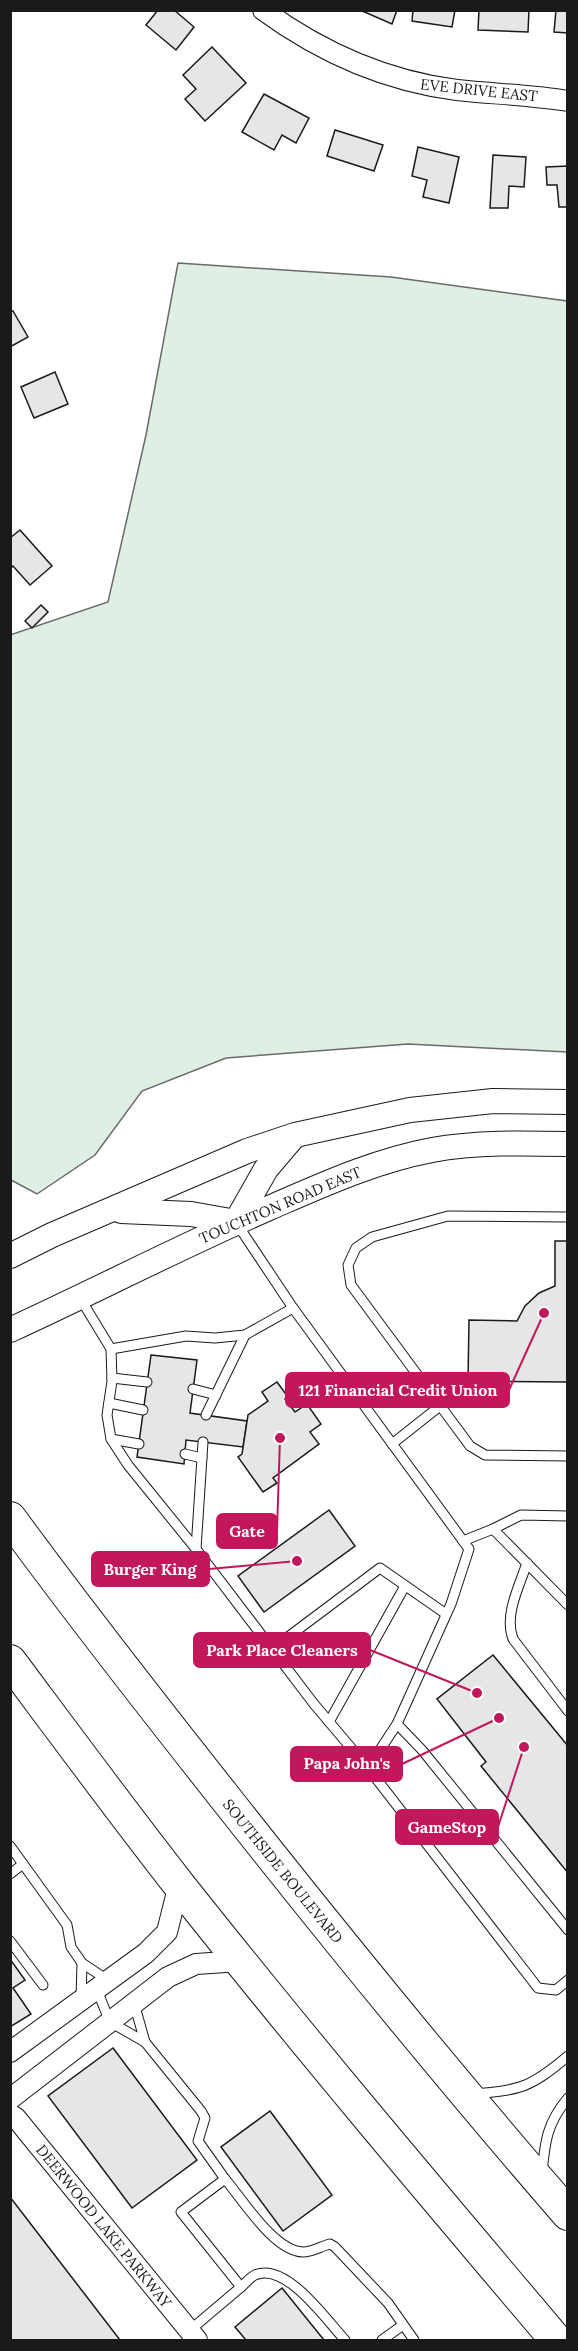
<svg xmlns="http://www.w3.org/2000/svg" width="578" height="2351" viewBox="0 0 578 2351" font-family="Lora,serif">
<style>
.green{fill:#e0efe3;stroke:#6a6a6a;stroke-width:1.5}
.building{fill:#e6e6e6;stroke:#1a1a1a;stroke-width:1.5}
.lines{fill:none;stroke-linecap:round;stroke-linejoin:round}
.service-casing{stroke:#1a1a1a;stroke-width:11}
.minor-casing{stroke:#1a1a1a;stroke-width:22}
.tertiary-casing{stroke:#1a1a1a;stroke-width:26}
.trunk-casing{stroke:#1a1a1a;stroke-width:34}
.service{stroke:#fff;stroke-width:9}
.minor{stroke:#fff;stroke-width:20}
.tertiary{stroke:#fff;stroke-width:24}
.trunk{stroke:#fff;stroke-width:32}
.labels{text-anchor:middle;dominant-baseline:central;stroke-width:4.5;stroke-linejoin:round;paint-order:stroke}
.street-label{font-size:15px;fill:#1a1a1a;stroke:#fff}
.leader{fill:none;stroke:#c2185b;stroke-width:2}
.callout-dot{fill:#c2185b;stroke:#fff;stroke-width:2}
.callout{fill:#c2185b;stroke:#c2185b;stroke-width:2}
.callout-label{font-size:16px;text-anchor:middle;font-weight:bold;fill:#fff}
</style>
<rect width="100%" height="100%" fill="#fff"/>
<!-- green -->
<path class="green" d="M 178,263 L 391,277 L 567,301 L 567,1052 L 408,1044 L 226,1058 L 142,1091 L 95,1155 L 37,1194 L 11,1180 L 10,635 L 108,602 L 146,435 Z"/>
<!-- building -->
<g class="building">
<path d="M 158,10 L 174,10 L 194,27 L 176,50 L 146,25 Z"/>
<path d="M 360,10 L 397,10 L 392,24 Z"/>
<path d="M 413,10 L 455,10 L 452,27 L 412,21 Z"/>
<path d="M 479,10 L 529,10 L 528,32 L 478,30 Z"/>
<path d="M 556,10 L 568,10 L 568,33 L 554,32 Z"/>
<path d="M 212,47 L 246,83 L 205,121 L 185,99 L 196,89 L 183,75 Z"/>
<path d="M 264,94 L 309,118 L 296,143 L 282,135 L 274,150 L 242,132 Z"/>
<path d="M 335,130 L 383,145 L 374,171 L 327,156 Z"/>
<path d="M 418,147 L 459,157 L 449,203 L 423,197 L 427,180 L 412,176 Z"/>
<path d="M 493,155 L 526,157 L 524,187 L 509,186 L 508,208 L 490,208 Z"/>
<path d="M 568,166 L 568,207 L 559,207 L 557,185 L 547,185 L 546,167 Z"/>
<path d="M 13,311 L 28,337 L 10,347 L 10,312 Z"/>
<path d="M 55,372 L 68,404 L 34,418 L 21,387 Z"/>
<path d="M 20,530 L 52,566 L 30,585 L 13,566 L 10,569 L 10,538 Z"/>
<path d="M 41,605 L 48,612 L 32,628 L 25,621 Z"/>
<path d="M 555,1241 L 568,1241 L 568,1382 L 468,1381 L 469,1320 L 517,1321 L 525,1306 L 539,1293 L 555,1286 Z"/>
<path d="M 151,1355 L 197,1360 L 190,1413 L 247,1421 L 243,1447 L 186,1440 L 184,1464 L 137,1457 Z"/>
<path d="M 277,1382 L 288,1397 L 285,1399 L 295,1412 L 307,1404 L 321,1424 L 310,1432 L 319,1444 L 273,1478 L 277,1483 L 263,1492 L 238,1457 L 242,1454 L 248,1415 L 268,1401 L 262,1392 Z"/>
<path d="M 329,1510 L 355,1546 L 264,1612 L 238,1576 Z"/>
<path d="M 493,1655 L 568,1746 L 568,1873 L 481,1766 L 486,1762 L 437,1699 Z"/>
<path d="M 10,1959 L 25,1980 L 13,1988 L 31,2014 L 10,2027 Z"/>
<path d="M 113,2048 L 197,2160 L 132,2208 L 48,2096 Z"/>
<path d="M 270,2111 L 332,2195 L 283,2231 L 221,2147 Z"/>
<path d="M 10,2197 L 120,2340 L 10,2340 Z"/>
<path d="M 282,2288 L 324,2340 L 246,2340 L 235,2327 Z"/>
</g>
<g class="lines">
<defs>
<g id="service">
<path d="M 568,1217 L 448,1216 L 372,1237 L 356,1248 L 348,1265 L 351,1285 L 470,1446 L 485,1455 L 568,1456"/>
<path d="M 237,1224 L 293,1308 L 469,1549 L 451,1604 L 397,1724 L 422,1750 L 568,1930"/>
<path d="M 80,1298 L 111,1349 L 112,1381 L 107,1415 L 111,1439 L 128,1465 L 196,1549 L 314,1704 L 368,1768"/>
<path d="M 111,1349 L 186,1336 L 215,1338 L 245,1335 L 293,1308"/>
<path d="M 112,1378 L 147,1382"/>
<path d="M 193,1389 L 216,1395"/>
<path d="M 109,1403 L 143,1410"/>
<path d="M 206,1415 L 245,1335"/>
<path d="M 111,1439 L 139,1444"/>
<path d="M 392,1444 L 440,1406"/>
<path d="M 185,1454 L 202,1458"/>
<path d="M 493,1529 L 521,1515 L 568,1516"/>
<path d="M 463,1541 L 493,1529 L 568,1605"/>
<path d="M 196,1549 L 203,1442"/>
<path d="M 527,1563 C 519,1587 504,1615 513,1639 L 568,1711"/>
<path d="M 272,1649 L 380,1568 L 446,1614"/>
<path d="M 329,1722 L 405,1586"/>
<path d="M 397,1724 L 368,1768 L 538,1988 L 556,1990 L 568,1980"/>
<path d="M 10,1846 L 67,1925 L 71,1947 L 82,1963 L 109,1981"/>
<path d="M 10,1874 L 23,1864"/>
<path d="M 10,1941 L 43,1985"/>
<path d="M 97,1990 L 110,2022 L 145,2042 L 134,2003"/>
<path d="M 81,1999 L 82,1963"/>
<path d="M 145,2042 L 201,2111 L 205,2118 L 198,2141 L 225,2179"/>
<path d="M 473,2094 C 521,2090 530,2088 568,2056"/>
<path d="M 542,2173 C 545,2141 547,2123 568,2098"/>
<path d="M 241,2287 C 245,2284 250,2277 255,2275 C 286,2261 327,2321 345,2340"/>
<path d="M 189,2331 L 241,2287 L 181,2212 L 225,2179 C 243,2200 274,2251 303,2252 C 313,2252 321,2246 330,2244 L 335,2247 L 388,2303 L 414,2340"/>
<path d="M 382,2340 L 403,2325"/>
</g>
<g id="minor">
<path d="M 263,10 C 322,53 385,81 457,90 C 494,94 531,95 568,101"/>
<path d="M 10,2052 L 146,1953 L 167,1932 L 179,1884"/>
<path d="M 10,2099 L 168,1977 L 196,1964 L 241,1961"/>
<path d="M 10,2114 L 16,2118 L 197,2340"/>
</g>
<g id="tertiary">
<path d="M 121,1211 L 191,1214 L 236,1222 L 266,1169 L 294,1136"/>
<path d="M 10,1256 L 52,1235 L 247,1151 L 295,1135 L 410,1110 L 493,1101 L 568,1102"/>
<path d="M 10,1330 C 97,1290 182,1246 269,1208 C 322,1185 374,1161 432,1150 C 476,1142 522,1143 568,1144"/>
</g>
<g id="trunk">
<path d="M 10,1518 C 79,1612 151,1704 223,1795 C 335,1937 449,2077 568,2214"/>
<path d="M 10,1661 C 66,1736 122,1812 180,1886 C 302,2040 429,2190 556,2340"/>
</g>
</defs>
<!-- service casing -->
<use href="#service" class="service-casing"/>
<!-- minor casing -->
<use href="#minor" class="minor-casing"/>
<!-- tertiary casing -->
<use href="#tertiary" class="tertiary-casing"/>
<!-- trunk casing -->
<use href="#trunk" class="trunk-casing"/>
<!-- service -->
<use href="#service" class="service"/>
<!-- minor -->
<use href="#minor" class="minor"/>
<!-- tertiary -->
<use href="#tertiary" class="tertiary"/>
<!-- trunk -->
<use href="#trunk" class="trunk"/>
</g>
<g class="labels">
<!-- street labels -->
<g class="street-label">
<text transform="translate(479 90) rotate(6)">EVE DRIVE EAST</text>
<text transform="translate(280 1205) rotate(-23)">TOUCHTON ROAD EAST</text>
<text transform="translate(283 1871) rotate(51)">SOUTHSIDE BOULEVARD</text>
<text transform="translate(104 2226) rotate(51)">DEERWOOD LAKE PARKWAY</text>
</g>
</g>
<!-- callouts -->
<path class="leader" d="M544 1313L509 1390M280 1438L277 1531M297 1561L209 1569M477 1693L370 1650M499 1718L402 1764M524 1747L498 1827"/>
<g class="callout-dot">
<circle cx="544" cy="1313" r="6"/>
<circle cx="280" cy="1438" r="6"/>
<circle cx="297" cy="1561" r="6"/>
<circle cx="477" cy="1693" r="6"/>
<circle cx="499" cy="1718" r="6"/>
<circle cx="524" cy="1747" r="6"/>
</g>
<g class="callout">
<rect x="286" y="1373" width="223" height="34" rx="6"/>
<rect x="217" y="1514" width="60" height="34" rx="6"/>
<rect x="92" y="1552" width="117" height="34" rx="6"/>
<rect x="194" y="1633" width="176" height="34" rx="6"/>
<rect x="291" y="1747" width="111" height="34" rx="6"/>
<rect x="396" y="1810" width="102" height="34" rx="6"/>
</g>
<g class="callout-label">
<text x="398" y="1396">121 Financial Credit Union</text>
<text x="247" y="1537">Gate</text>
<text x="150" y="1575">Burger King</text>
<text x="282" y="1656">Park Place Cleaners</text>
<text x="347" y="1769">Papa John's</text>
<text x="447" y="1833">GameStop</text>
</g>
<!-- border -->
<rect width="578" height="2351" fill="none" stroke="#1a1a1a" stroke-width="24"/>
</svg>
